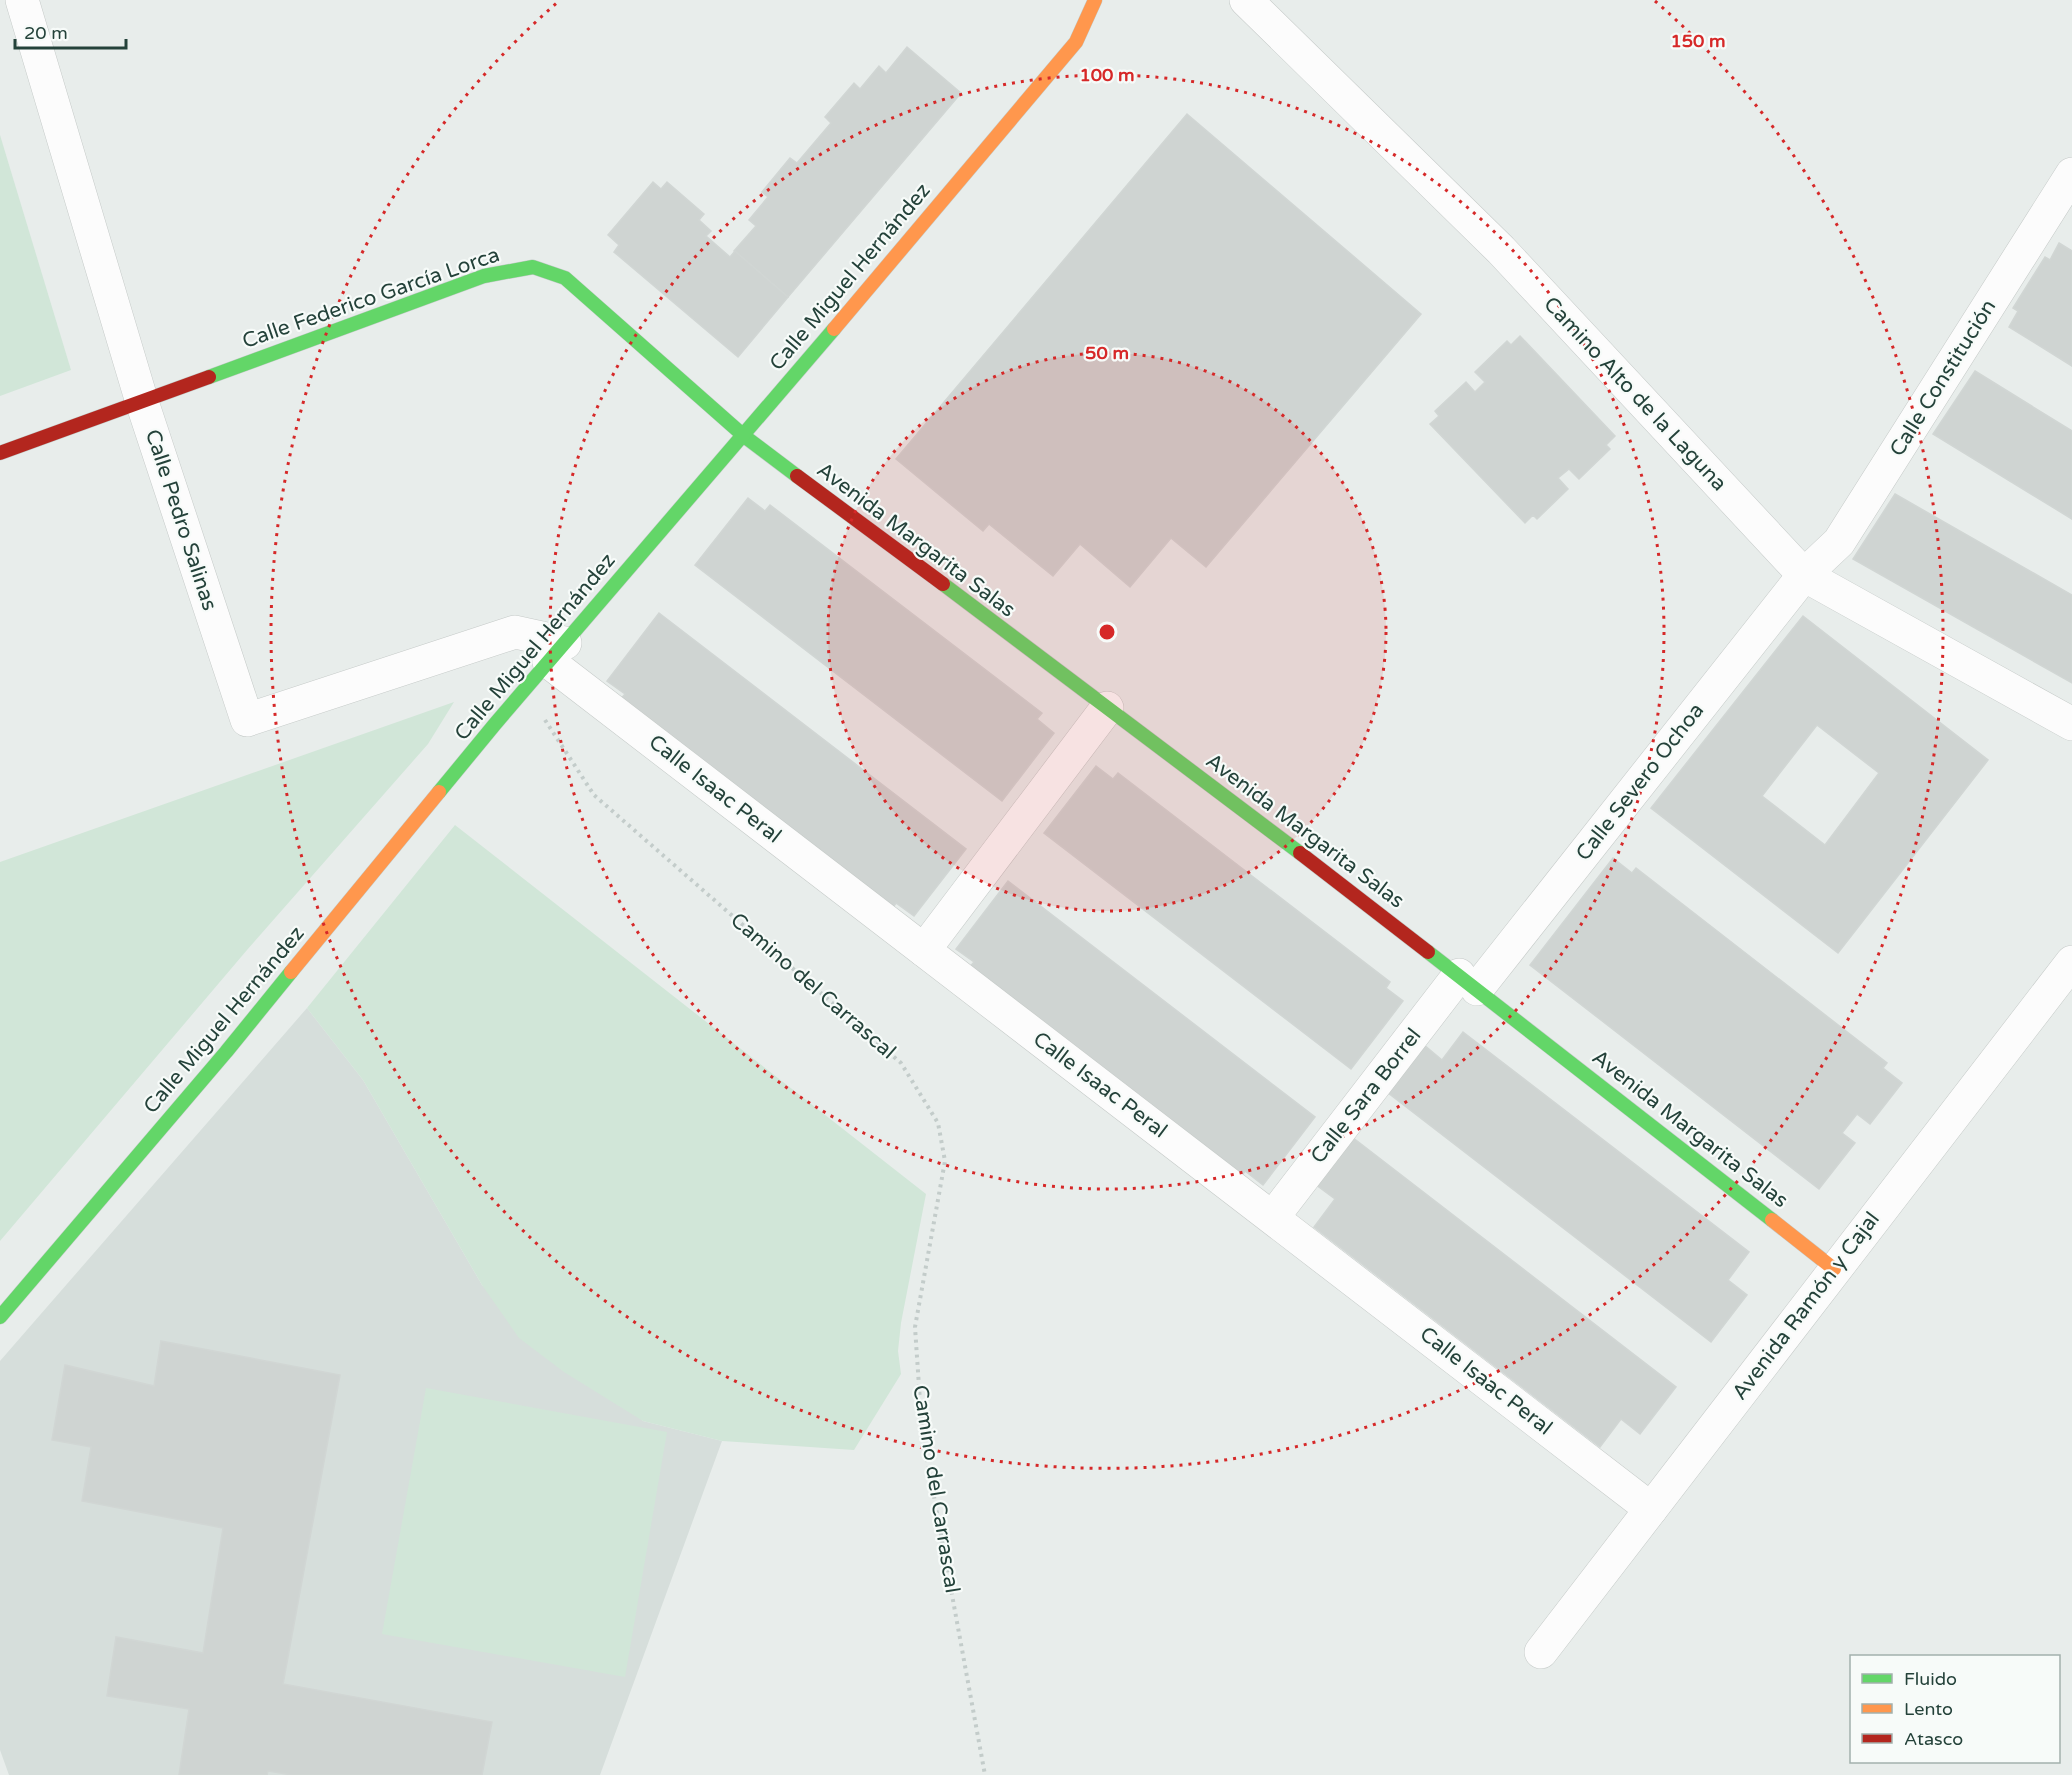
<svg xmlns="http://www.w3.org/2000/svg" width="2072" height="1775" viewBox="0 0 2072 1775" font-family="'Varela Round',sans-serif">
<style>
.built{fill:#d6dedb}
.green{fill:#d1e6d8}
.building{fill:#cfd4d2;stroke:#d1d6d4;stroke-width:1.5;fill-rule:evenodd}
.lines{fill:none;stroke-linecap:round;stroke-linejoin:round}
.street-casing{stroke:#c5cac8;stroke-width:34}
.fast-casing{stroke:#c3cbc8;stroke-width:15}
.slow-casing{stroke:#c3cbc8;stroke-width:15}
.jam-casing{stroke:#c3cbc8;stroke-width:15}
.path{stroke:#c3ccca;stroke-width:4;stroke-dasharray:3 4.5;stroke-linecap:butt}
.street{stroke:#fcfcfc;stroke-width:33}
.fast{stroke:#63d668;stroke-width:14}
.slow{stroke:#ff974d;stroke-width:14}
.jam{stroke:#b3261e;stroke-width:14}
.ring{fill:none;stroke:#d62828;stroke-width:3;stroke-dasharray:3 6}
.labels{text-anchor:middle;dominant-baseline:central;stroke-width:4.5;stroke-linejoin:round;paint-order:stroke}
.street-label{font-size:21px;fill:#24423a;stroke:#f7fbf9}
.centre{fill:#d62828;stroke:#f7fbf9;stroke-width:3}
.ring-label{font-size:18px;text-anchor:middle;font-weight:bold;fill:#d62828;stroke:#f7fbf9;stroke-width:4.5;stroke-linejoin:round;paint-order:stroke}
</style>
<rect width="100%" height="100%" fill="#e8edeb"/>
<!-- built -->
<path class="built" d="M 307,1008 L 363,1080 L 482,1285 L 643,1421 L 722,1441 L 600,1775 L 9,1775 L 0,1750 L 0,1361 Z"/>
<!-- green -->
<g class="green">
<path d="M 0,135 L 71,370 L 0,396 Z"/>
<path d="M 454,702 L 428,744 L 247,950 L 0,1241 L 0,862 Z"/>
<path d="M 455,825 L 926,1194 L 901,1323 L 898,1351 L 901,1374 L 854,1450 L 722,1441 L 643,1421 L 564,1372 L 519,1338 L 482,1285 L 363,1080 L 307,1008 Z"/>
<path d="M 426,1388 L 667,1432 L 625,1677 L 382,1634 Z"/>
</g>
<!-- building -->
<g class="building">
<path d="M 907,47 L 961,93 L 788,297 L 734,251 L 756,226 L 749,220 L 768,197 L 762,192 L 790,158 L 797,163 L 831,123 L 825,117 L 854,83 L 860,89 L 879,66 L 886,73 Z"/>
<path d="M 1187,114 L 1421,314 L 1206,567 L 1171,538 L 1130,587 L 1080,544 L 1053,576 L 989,524 L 983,531 L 896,459 Z"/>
<path d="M 653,182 L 661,189 L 667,182 L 704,214 L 699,220 L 711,231 L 706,236 L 730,257 L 735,251 L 788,297 L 738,357 L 614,252 L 619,245 L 608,235 Z"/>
<path d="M 2059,243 L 2072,251 L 2072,366 L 2009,327 L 2018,311 L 2013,308 L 2045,257 L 2050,260 Z"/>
<path d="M 1520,336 L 1615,436 L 1606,445 L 1610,449 L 1579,479 L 1569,469 L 1558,478 L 1568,489 L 1537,519 L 1533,515 L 1525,523 L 1430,424 L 1439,416 L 1435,411 L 1466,382 L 1475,392 L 1485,382 L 1475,372 L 1507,341 L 1511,345 Z"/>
<path d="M 1975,371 L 2072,431 L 2072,519 L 1933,434 Z"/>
<path d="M 1895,494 L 2072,595 L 2072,683 L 1853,559 Z"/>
<path d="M 748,498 L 765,511 L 770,505 L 1042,713 L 1037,719 L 1054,733 L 1002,801 L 695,565 Z"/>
<path d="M 659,613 L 966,849 L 914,916 L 896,903 L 892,909 L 620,700 L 625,694 L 607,681 Z"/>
<path d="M 1803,616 L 1988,760 L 1838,953 L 1651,808 ZM 1817,725 L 1879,773 L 1825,845 L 1762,796 Z"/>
<path d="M 1096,766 L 1113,779 L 1118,773 L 1390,982 L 1386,988 L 1403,1001 L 1351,1069 L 1044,833 Z"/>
<path d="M 1613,858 L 1632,873 L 1636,868 L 1887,1063 L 1883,1068 L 1902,1083 L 1870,1124 L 1857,1114 L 1842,1133 L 1855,1143 L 1819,1189 L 1530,965 Z"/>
<path d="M 1008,881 L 1315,1117 L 1263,1185 L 1245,1171 L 1241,1177 L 969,968 L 974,962 L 956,949 Z"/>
<path d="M 1463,1032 L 1749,1252 L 1728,1280 L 1747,1295 L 1711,1342 L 1387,1092 L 1423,1044 L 1442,1060 Z"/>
<path d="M 1352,1137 L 1676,1387 L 1640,1434 L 1621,1419 L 1600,1447 L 1314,1227 L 1335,1199 L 1315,1184 Z"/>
<path d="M 161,1341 L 340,1375 L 283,1684 L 492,1722 L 482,1775 L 292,1775 L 268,1771 L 267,1775 L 179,1775 L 189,1709 L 107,1696 L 116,1637 L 203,1653 L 223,1528 L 82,1501 L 91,1447 L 52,1440 L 65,1365 L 154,1386 Z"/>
</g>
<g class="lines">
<defs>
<g id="street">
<path d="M 22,0 L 142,402 L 247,720 L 515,632 L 565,643"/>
<path d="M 1246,0 L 1501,250 L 1804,575 L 2072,724"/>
<path d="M 549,662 L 1651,1509"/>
<path d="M 924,950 L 1107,708"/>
<path d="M 1477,989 L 1804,575 L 1839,542 L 2072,174"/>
<path d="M 1273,1217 L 1459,975"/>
<path d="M 1541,1652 L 2072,962"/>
</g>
<g id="fast">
<path d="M 209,377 L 484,276 L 533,267 L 565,278 L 744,436 L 797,476"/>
<path d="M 943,584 L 1300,853"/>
<path d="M 439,792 L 495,724 L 834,329"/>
<path d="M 1428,952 L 1772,1220"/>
<path d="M 0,1317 L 226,1052 L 291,972"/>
</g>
<g id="slow">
<path d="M 834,329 L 1076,42 L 1095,0"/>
<path d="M 291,972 L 439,792"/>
<path d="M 1772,1220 L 1834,1269"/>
</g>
<g id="jam">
<path d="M 0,453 L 209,377"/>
<path d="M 797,476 L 943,584"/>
<path d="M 1300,853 L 1428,952"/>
</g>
</defs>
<!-- street casing -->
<use href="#street" class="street-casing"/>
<!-- fast casing -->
<use href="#fast" class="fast-casing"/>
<!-- slow casing -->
<use href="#slow" class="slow-casing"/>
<!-- jam casing -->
<use href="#jam" class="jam-casing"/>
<!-- path -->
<path class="path" d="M 545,720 L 594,795 L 901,1063 L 938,1123 L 945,1161 L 915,1327 L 922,1431 L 985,1775"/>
<!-- street -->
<use href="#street" class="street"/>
<!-- fast -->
<use href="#fast" class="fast"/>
<!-- slow -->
<use href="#slow" class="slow"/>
<!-- jam -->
<use href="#jam" class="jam"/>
</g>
<!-- distance rings -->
<circle cx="1107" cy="632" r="279" fill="#d62828" fill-opacity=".12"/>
<g class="ring">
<circle cx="1107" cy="632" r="279"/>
<circle cx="1107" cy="632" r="557"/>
<path d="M1655 1A836 836 0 1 1 559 1"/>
</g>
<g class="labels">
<!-- street labels -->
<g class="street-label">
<text transform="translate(850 277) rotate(-50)">Calle Miguel Hernández</text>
<text transform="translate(371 298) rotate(-19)">Calle Federico García Lorca</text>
<text transform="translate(1943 378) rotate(-58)">Calle Constitución</text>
<text transform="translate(1635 394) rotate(47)">Camino Alto de la Laguna</text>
<text transform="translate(181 520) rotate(72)">Calle Pedro Salinas</text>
<text transform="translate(916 540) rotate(37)">Avenida Margarita Salas</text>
<text transform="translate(535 647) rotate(-50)">Calle Miguel Hernández</text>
<text transform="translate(1640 782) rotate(-52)">Calle Severo Ochoa</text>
<text transform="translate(715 789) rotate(38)">Calle Isaac Peral</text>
<text transform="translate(1305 831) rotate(37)">Avenida Margarita Salas</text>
<text transform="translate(813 986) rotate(41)">Camino del Carrascal</text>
<text transform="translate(224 1020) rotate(-50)">Calle Miguel Hernández</text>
<text transform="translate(1100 1085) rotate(37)">Calle Isaac Peral</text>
<text transform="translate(1366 1096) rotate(-52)">Calle Sara Borrel</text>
<text transform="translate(1690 1129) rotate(38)">Avenida Margarita Salas</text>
<text transform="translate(1806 1306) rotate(-53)">Avenida Ramón y Cajal</text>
<text transform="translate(1486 1381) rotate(38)">Calle Isaac Peral</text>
<text transform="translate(936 1489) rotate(81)">Camino del Carrascal</text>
</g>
</g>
<circle cx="1107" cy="632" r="9" class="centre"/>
<g class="ring-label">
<text x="1698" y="47">150 m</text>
<text x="1107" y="81">100 m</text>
<text x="1107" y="359">50 m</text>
</g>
<!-- legend -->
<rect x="1850" y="1655" width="210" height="108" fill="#f7fbf9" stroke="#a3b1ad" stroke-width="1.5"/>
<rect x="1862" y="1674" width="30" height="9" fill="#63d668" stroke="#a3b1ad" stroke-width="1.5"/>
<text x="1904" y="1685" font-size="18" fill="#24423a">Fluido</text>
<rect x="1862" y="1704" width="30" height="9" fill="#ff974d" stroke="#a3b1ad" stroke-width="1.5"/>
<text x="1904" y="1715" font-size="18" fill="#24423a">Lento</text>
<rect x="1862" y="1734" width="30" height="9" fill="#b3261e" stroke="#a3b1ad" stroke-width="1.5"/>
<text x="1904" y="1745" font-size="18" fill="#24423a">Atasco</text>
<!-- scale -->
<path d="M15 39v9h111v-9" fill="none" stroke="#24423a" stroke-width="3"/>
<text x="24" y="39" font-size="18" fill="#24423a" stroke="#f7fbf9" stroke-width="4.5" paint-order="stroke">20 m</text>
</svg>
